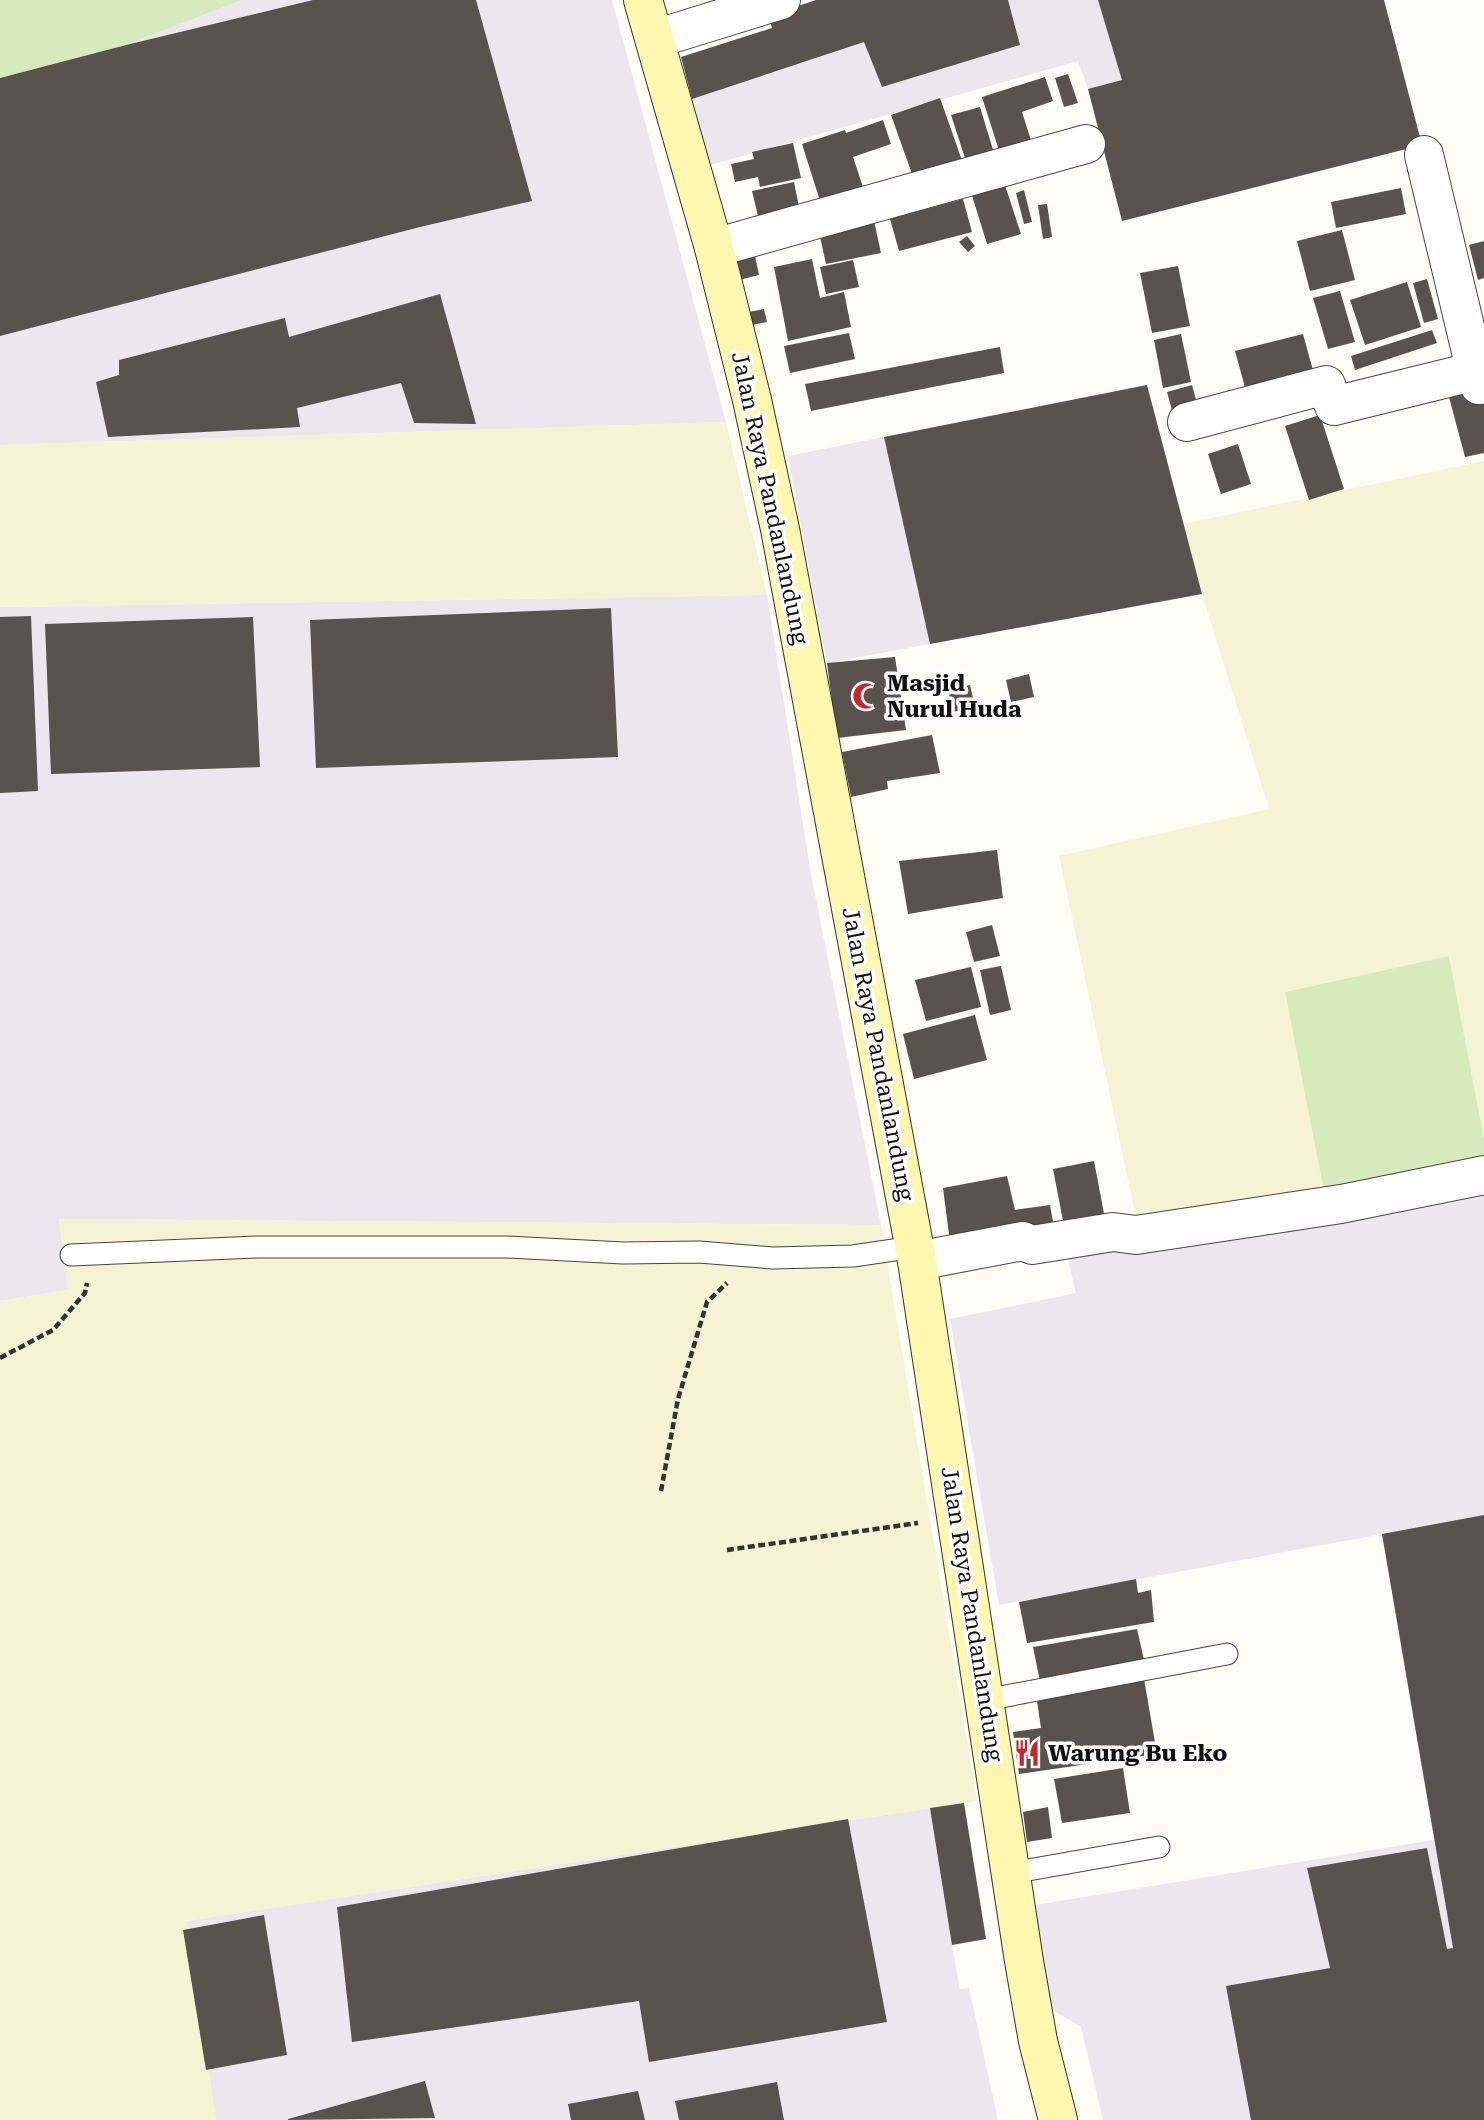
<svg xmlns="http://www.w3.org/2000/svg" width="1484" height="2120" viewBox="0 0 1484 2120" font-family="'Roboto Serif',serif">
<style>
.industrial{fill:#eee6ef}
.farmland{fill:#f6f3d4}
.green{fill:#d5ebbd}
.building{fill:#5a524d}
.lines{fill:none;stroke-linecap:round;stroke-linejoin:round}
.lane-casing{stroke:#444;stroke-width:23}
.street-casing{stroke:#444;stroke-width:40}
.secondary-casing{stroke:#333;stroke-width:40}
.path{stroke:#333;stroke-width:4.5;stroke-dasharray:7 3.5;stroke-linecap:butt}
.lane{stroke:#fff;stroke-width:21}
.street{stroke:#fff;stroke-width:38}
.secondary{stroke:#fff6b0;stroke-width:38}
.labels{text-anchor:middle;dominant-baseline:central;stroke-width:7;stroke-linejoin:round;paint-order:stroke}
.street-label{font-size:23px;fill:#111;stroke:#fff}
.poi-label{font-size:23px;font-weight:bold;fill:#111;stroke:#fff;text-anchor:start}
</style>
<rect width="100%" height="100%" fill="#fffdf5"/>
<!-- industrial -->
<g class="industrial">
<path d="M 242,0 L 612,0 L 726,422 L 0,445 L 0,78 L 126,45 Z"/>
<path d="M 848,0 L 1384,0 L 1422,145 L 1122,221 L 1088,89 L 1078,61 L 710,165 L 692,99 L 863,42 Z"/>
<path d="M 1147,385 L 1202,594 L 827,663 L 788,456 Z"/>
<path d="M 767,595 L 810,869 L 881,1225 L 59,1219 L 68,1290 L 0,1301 L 0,607 Z"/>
<path d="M 1484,1180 L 1484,2120 L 1103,2120 L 1081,2027 L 1049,2008 L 1035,1905 L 1434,1840 L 1382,1534 L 999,1605 L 950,1319 L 1076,1293 L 1064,1243 Z"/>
<path d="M 964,1803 L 986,1939 L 952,1945 L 960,1989 L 969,1988 L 998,2120 L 216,2120 L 185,1921 Z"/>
</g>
<!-- farmland -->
<g class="farmland">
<path d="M 726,422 L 767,595 L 0,607 L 0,445 Z"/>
<path d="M 1484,461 L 1484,1139 L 1449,956 L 1285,992 L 1326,1202 L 1138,1227 L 1059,856 L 1269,809 L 1202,594 L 1183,524 Z"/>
<path d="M 59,1219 L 881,1225 L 977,1801 L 186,1921 L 216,2120 L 0,2120 L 0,1301 L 68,1290 Z"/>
</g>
<!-- green -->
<g class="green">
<path d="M 0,0 L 242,0 L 126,45 L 0,78 Z"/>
<path d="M 1449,956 L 1484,1139 L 1484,1163 L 1326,1202 L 1285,992 Z"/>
</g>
<!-- building -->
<g class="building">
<path d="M 313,0 L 476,0 L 532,201 L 420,227 L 0,336 L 0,78 L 126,45 Z"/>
<path d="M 816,0 L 1008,0 L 1020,45 L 882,87 L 864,42 L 692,99 L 681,57 L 772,28 L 768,16 Z"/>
<path d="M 1098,0 L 1384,0 L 1422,145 L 1122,221 L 1088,89 L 1122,80 Z"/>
<path d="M 1068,74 L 1078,103 L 1064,107 L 1055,78 Z"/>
<path d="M 1045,77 L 1053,101 L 1022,112 L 1034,150 L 1002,160 L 982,97 Z"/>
<path d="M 940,98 L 965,169 L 916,185 L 891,115 Z"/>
<path d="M 980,107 L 994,153 L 966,161 L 951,115 Z"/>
<path d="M 883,120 L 891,144 L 853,157 L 864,190 L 821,204 L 802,144 L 845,130 L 846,133 Z"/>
<path d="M 793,143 L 801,178 L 760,187 L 758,177 L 735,182 L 731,164 L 754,159 L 752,152 Z"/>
<path d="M 1003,179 L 1021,234 L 987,244 L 970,189 Z"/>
<path d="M 794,182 L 800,212 L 759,220 L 752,191 Z"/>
<path d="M 1401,188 L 1406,214 L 1336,228 L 1331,202 Z"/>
<path d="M 1024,190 L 1032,222 L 1024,224 L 1016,193 Z"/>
<path d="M 963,199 L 972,232 L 899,251 L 890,219 Z"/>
<path d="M 1047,204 L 1052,237 L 1043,239 L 1038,205 Z"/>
<path d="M 872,211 L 881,253 L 826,264 L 817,223 Z"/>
<path d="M 1342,230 L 1355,280 L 1310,291 L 1297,241 Z"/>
<path d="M 967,236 L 975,246 L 968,252 L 959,242 Z"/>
<path d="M 1484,241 L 1484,278 L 1478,280 L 1469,245 Z"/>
<path d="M 753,246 L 759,275 L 739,280 L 732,251 Z"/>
<path d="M 812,259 L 820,298 L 844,292 L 851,327 L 788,341 L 774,267 Z"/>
<path d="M 853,260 L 859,287 L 826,294 L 820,267 Z"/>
<path d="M 1178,266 L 1190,326 L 1152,333 L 1140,273 Z"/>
<path d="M 1427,279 L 1438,319 L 1424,323 L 1413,283 Z"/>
<path d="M 1407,282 L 1421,327 L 1365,345 L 1350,300 Z"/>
<path d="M 1340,291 L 1355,342 L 1328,349 L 1313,298 Z"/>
<path d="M 440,294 L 476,424 L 414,423 L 401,383 L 297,408 L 300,427 L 108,437 L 96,382 L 119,375 L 119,360 L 285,318 L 289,337 Z"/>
<path d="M 764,309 L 767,322 L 752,325 L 749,312 Z"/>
<path d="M 1432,330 L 1437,343 L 1355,370 L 1351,356 Z"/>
<path d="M 849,333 L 855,359 L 790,373 L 784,346 Z"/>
<path d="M 1181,334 L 1191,382 L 1163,388 L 1154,340 Z"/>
<path d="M 1303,334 L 1314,374 L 1246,391 L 1235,351 Z"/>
<path d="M 1000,347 L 1004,373 L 811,411 L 805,384 Z"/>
<path d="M 1147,385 L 1202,594 L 930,644 L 884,437 Z"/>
<path d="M 1192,385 L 1198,407 L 1173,414 L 1167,392 Z"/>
<path d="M 1484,389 L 1484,453 L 1465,457 L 1449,397 Z"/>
<path d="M 1320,415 L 1344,489 L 1309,500 L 1285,426 Z"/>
<path d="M 1238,444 L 1251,484 L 1221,494 L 1208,454 Z"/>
<path d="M 611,608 L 618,757 L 316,768 L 310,620 Z"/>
<path d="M 31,616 L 38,791 L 0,793 L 0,617 Z"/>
<path d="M 253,617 L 260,767 L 51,774 L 45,624 Z"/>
<path d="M 895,657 L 906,730 L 837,738 L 827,663 Z"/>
<path d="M 1029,674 L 1034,697 L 1011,702 L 1006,680 Z"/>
<path d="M 970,685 L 975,707 L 953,712 L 948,690 Z"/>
<path d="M 932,735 L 940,773 L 887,781 L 888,789 L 851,797 L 842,752 Z"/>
<path d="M 997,850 L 1003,898 L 908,914 L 899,861 Z"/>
<path d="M 992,925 L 1000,956 L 974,962 L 966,932 Z"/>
<path d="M 1001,966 L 1011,1010 L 990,1015 L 980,970 Z"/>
<path d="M 971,967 L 981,1007 L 926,1021 L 915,980 Z"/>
<path d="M 975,1015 L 987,1060 L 914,1079 L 903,1034 Z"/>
<path d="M 1094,1161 L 1106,1224 L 1065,1231 L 1053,1169 Z"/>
<path d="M 1007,1176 L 1015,1210 L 1050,1205 L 1055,1233 L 951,1250 L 943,1188 Z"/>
<path d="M 1484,1515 L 1484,2120 L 1251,2120 L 1226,1986 L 1330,1968 L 1307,1868 L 1427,1848 L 1447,1949 L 1453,1948 L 1382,1534 Z"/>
<path d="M 1136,1579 L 1138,1593 L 1151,1590 L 1154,1622 L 1027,1643 L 1019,1602 Z"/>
<path d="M 1137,1629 L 1145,1664 L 1041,1686 L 1033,1647 Z"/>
<path d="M 1143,1673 L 1157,1754 L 1019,1774 L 1013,1732 L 1041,1728 L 1036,1694 Z"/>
<path d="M 1123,1768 L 1130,1813 L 1062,1823 L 1054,1779 Z"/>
<path d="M 964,1803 L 986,1939 L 952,1945 L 930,1808 Z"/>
<path d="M 1048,1807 L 1052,1838 L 1027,1842 L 1023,1812 Z"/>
<path d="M 848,1819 L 887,2022 L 649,2062 L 639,2001 L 352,2042 L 337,1907 Z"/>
<path d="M 264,1915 L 287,2055 L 206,2070 L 183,1930 Z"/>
<path d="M 425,2081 L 435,2118 L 288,2120 L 288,2119 Z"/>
<path d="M 777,2082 L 784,2120 L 679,2120 L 675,2101 Z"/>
<path d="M 638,2091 L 645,2120 L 571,2120 L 568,2104 Z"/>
</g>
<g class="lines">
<defs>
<g id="lane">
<path d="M 71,1255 L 257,1247 L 507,1247 L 623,1253 L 699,1252 L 773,1258 L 853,1256 L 914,1247"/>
<path d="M 985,1700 L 1227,1654"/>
<path d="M 1011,1873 L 1159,1847"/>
</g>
<g id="street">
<path d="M 655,39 L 781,0"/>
<path d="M 1424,155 L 1479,385 L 1484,384"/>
<path d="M 714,248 L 1086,144"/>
<path d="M 1187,422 L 1326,385 L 1334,406 L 1476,371"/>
<path d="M 917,1261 L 1023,1241 L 1032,1245 L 1113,1232 L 1136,1235 L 1341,1204 L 1484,1175"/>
</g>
<path id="secondary" d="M 643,0 L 714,248 L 752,400 L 780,529 L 917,1261 L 1024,1961 L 1038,2041 L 1058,2120"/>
</defs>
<!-- lane casing -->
<use href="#lane" class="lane-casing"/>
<!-- street casing -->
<use href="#street" class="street-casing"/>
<!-- secondary casing -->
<use href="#secondary" class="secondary-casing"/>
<!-- path -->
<g class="path">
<path d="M 0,1358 L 53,1330 L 85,1293 L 87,1283"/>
<path d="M 661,1491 L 678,1399 L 707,1302 L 727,1283"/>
<path d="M 727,1550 L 918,1523"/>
</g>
<!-- lane -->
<use href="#lane" class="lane"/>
<!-- street -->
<use href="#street" class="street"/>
<!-- secondary -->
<use href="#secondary" class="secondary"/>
</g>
<!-- icons -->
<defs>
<symbol id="mosque-bare" viewBox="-9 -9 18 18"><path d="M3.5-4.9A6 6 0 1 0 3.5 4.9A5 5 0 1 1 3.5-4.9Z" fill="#c4262e" stroke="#fff" stroke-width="2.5" paint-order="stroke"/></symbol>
<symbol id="restaurant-bare" viewBox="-9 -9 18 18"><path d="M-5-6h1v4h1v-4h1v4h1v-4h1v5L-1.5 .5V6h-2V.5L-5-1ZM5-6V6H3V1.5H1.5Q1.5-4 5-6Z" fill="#c4262e" stroke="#fff" stroke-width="2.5" paint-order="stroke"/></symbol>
</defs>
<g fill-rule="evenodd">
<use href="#mosque-bare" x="847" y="677" width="38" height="38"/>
<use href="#restaurant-bare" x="1008" y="1734" width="38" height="38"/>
</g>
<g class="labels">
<!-- street labels -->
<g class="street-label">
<text transform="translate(770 498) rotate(78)">Jalan Raya Pandanlandung</text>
<text transform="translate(878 1054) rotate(79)">Jalan Raya Pandanlandung</text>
<text transform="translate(972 1614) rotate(81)">Jalan Raya Pandanlandung</text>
</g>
<!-- poi labels -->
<g class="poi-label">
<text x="887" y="683">Masjid<tspan x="887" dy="26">Nurul Huda</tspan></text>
<text x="1048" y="1753">Warung Bu Eko</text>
</g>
</g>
</svg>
